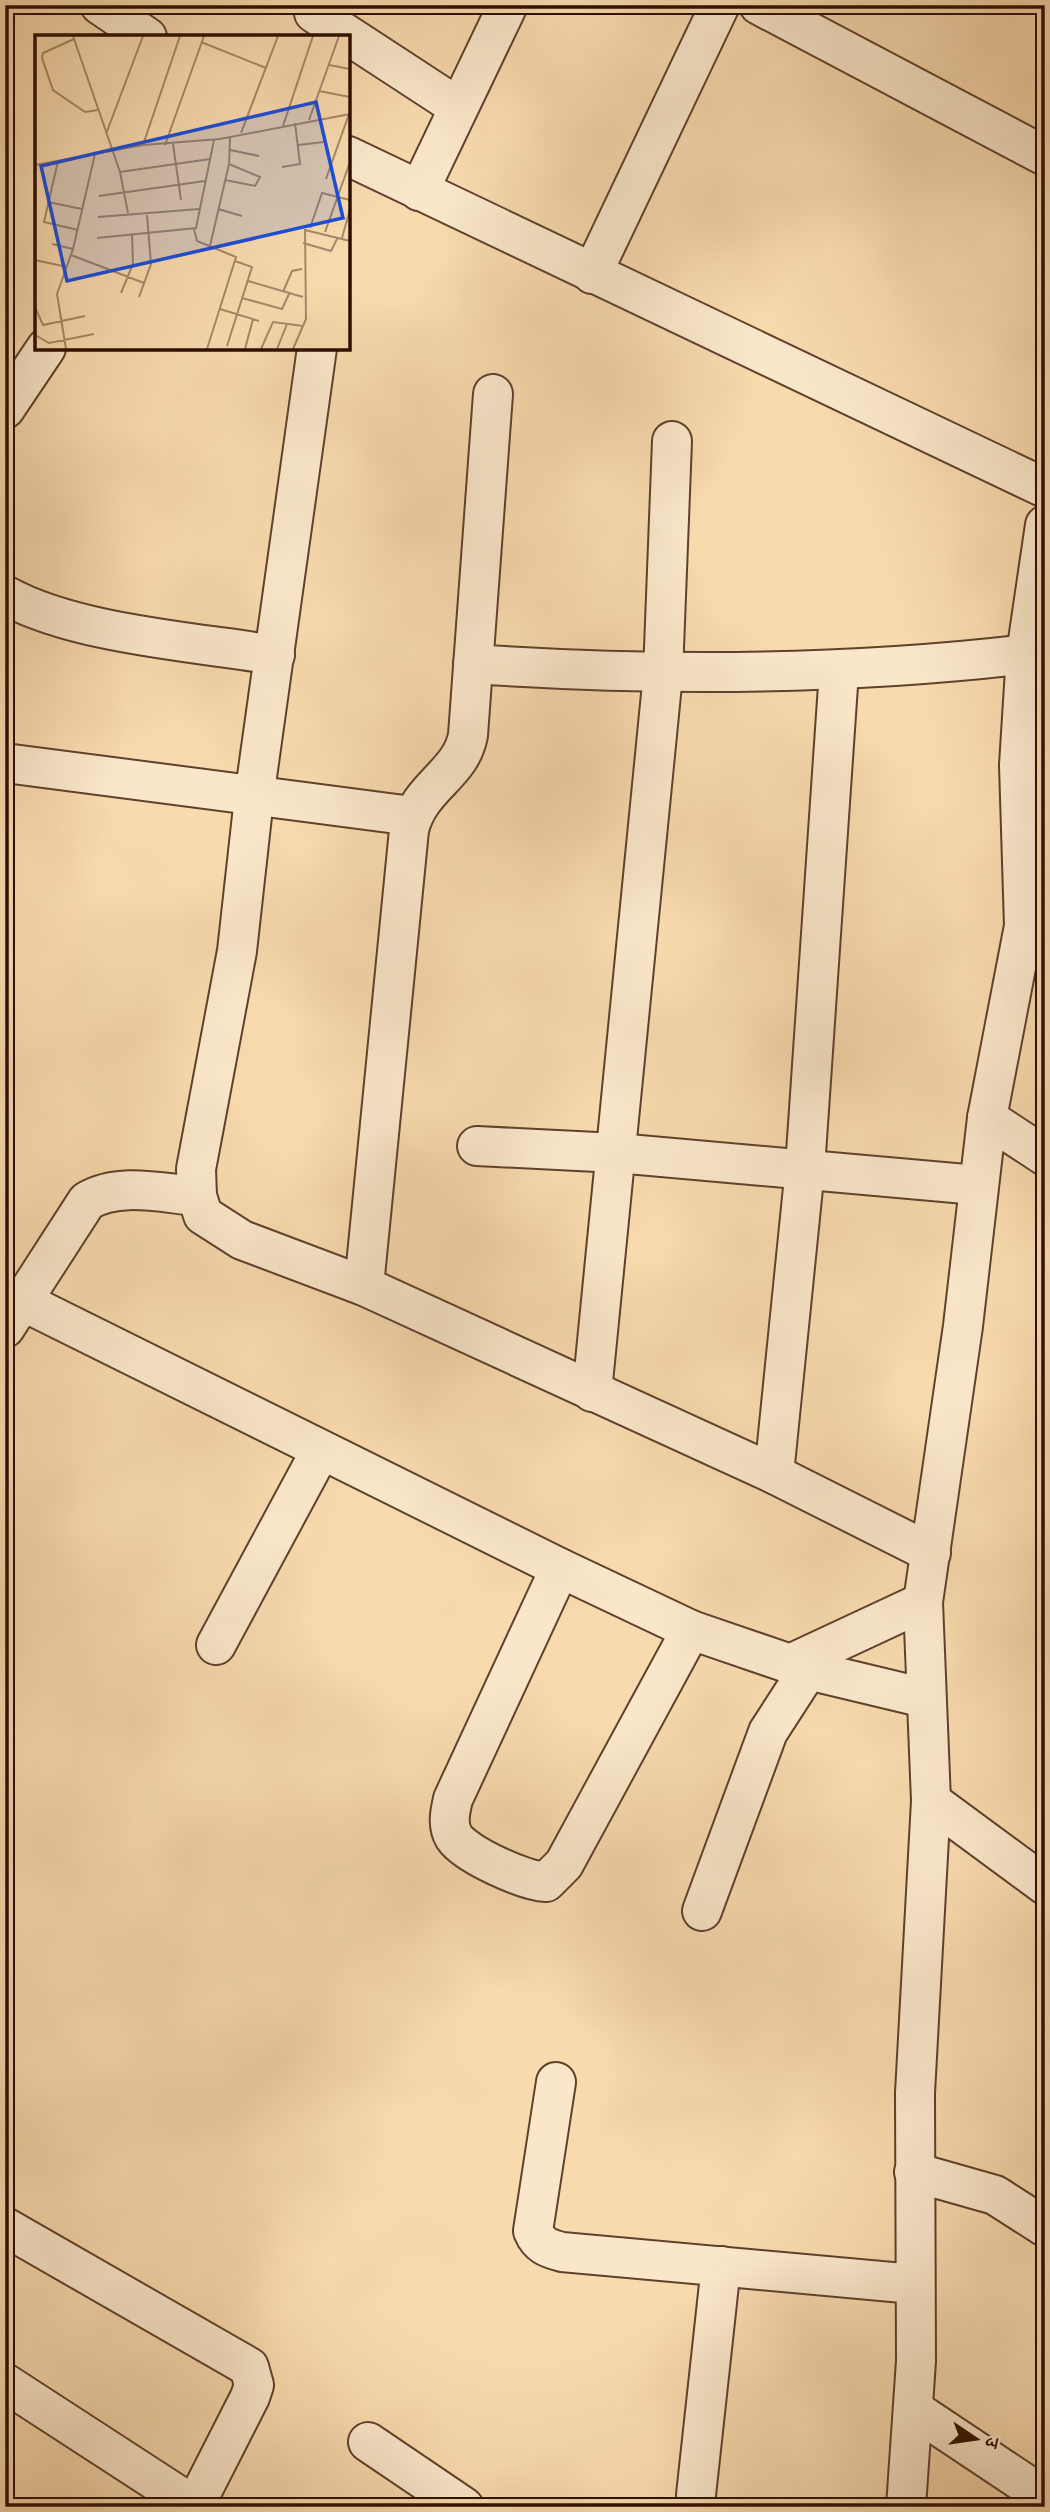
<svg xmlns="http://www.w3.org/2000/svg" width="1050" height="2512" viewBox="0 0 1050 2512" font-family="'Old Standard TT','Noto Serif Devanagari',serif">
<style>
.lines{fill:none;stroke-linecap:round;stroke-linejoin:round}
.minor-casing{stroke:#5f412c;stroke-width:42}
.minor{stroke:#fae7ca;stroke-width:38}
.inset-road{fill:none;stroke:#a68868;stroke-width:2}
.view{fill:#1d4ed8;fill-opacity:0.15;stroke:#1d4ed8;stroke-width:3.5}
.inset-edge{fill:none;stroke:#2c0e00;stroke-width:3.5}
</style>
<rect width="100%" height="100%" fill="#f8daae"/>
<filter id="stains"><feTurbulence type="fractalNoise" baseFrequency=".00286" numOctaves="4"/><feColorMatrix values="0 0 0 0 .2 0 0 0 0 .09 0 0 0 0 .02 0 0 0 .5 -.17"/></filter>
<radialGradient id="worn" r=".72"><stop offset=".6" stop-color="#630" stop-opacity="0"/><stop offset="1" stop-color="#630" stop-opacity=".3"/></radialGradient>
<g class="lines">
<defs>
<g id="minor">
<path d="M 100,5 L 147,37"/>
<path d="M 759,5 L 1045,156"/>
<path d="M 314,13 L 458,107"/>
<path d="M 348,156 L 1045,488"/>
<path d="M 419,191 L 508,5"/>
<path d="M 592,274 L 720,5"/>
<path d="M 317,348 L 254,798 L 237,951 L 196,1169 L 197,1196 L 203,1215 L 242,1240 L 364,1286 L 774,1474 L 931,1553"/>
<path d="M 5,409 L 46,348"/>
<path d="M 5,595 C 75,634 195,642 275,655"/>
<path d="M 473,664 C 665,677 853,676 1045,652"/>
<path d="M 5,763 L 412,816"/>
<path d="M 987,1118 L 1045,1156"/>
<path d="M 477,1146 L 617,1153 L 977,1185"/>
<path d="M 364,1286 L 409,830 C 419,786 461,775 468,735 L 493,394"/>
<path d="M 22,1301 L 560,1568 L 691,1630 L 808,1670 L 925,1698"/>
<path d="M 5,1328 L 87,1201 C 119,1182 161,1193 197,1196"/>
<path d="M 592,1392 L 663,674 L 672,441"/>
<path d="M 774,1474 L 805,1168 L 839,671"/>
<path d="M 560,1568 L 453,1799 C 450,1812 447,1825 454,1837 C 466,1855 525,1881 546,1882 L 564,1864 L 691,1630"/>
<path d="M 216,1645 L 321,1450"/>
<path d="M 790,1664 L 923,1602"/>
<path d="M 931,1801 L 1045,1885"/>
<path d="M 702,1911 L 768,1732 L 808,1670"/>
<path d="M 556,2082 L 533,2231 C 539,2245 547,2248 562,2252 L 914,2284"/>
<path d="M 914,2172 L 995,2195 L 1045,2227"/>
<path d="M 5,2227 L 249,2367 L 254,2385 L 250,2397 L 194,2507"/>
<path d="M 5,2383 L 196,2507"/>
<path d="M 913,2409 L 1045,2497"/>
<path d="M 368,2442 L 464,2507"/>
<path d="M 696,2495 L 721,2266"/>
<path d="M 906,2507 L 916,2361 L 915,2093 L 931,1801 L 923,1602 L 963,1326 L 987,1118 L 1024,926 L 1019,765 L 1026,654 L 1045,525"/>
</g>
</defs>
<!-- minor casing -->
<use href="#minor" class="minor-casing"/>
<!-- minor -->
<use href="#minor" class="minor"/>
</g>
<!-- overview -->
<g transform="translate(35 35)">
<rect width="315" height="315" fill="#f8daae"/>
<path class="inset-road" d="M 38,1 L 85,137 L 93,178M 39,4 L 8,18 L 7,23 L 18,55 L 50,77 L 63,75M 166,7 L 231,33M 294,30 L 315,34M 284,56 L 315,62M 274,85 L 304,1M 248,91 L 278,1M 206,98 L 243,1M 71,99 L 108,1M 138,109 L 146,165M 108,110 L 145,1M 130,110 L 169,1M 263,110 L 289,107M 195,115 L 224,121M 23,126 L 9,187 L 43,195M 0,130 L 108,110 L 185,104 L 315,79M 247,132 L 265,129 L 260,88M 85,137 L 175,124M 291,144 L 314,79M 190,145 L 220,151 L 225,142 L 194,129M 64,161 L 170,146M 13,167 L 47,174M 183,174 L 207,181M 63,182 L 164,174M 275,193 L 287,158 L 315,165M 159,194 L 162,206 L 201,222 L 172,314M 290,197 L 315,127M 62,203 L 161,193 L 179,105M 307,203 L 315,174M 268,208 L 296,216 L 303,202M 17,209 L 38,214M 175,211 L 194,129 L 195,102M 36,220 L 109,248M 0,225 L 32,232M 213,246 L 268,262M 248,257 L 257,236 L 267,234M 86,258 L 98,229 L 97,199M 104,262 L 116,229 L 112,180M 207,263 L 247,274 L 254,259M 0,272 L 8,290 L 50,281M 185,274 L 224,286M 0,300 L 14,308 L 59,299M 192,311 L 217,232 L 200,226M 31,314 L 22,259 L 38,214 L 60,119M 210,314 L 218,284M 226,314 L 238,287 L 268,291M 242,314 L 252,289M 258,314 L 271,284 L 270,195 L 315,206"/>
<path class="view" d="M 281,67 L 308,183 L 32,246 L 6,131 Z"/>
<rect width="315" height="315" class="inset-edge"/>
</g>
<!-- margin -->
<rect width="1050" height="2512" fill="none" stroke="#f8daae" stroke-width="28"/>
<rect x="7" y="7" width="1036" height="2498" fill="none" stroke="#2c0e00" stroke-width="3.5"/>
<rect x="14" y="14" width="1022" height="2484" fill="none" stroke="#2c0e00" stroke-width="2"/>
<!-- north arrow -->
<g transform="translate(976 2439) rotate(103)" stroke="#fae7ca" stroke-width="5" paint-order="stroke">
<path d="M0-5L12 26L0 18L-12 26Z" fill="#2c0e00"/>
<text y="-10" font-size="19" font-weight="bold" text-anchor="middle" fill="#2c0e00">उ</text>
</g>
<rect width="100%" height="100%" filter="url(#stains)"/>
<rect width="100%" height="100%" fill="url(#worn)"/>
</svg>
